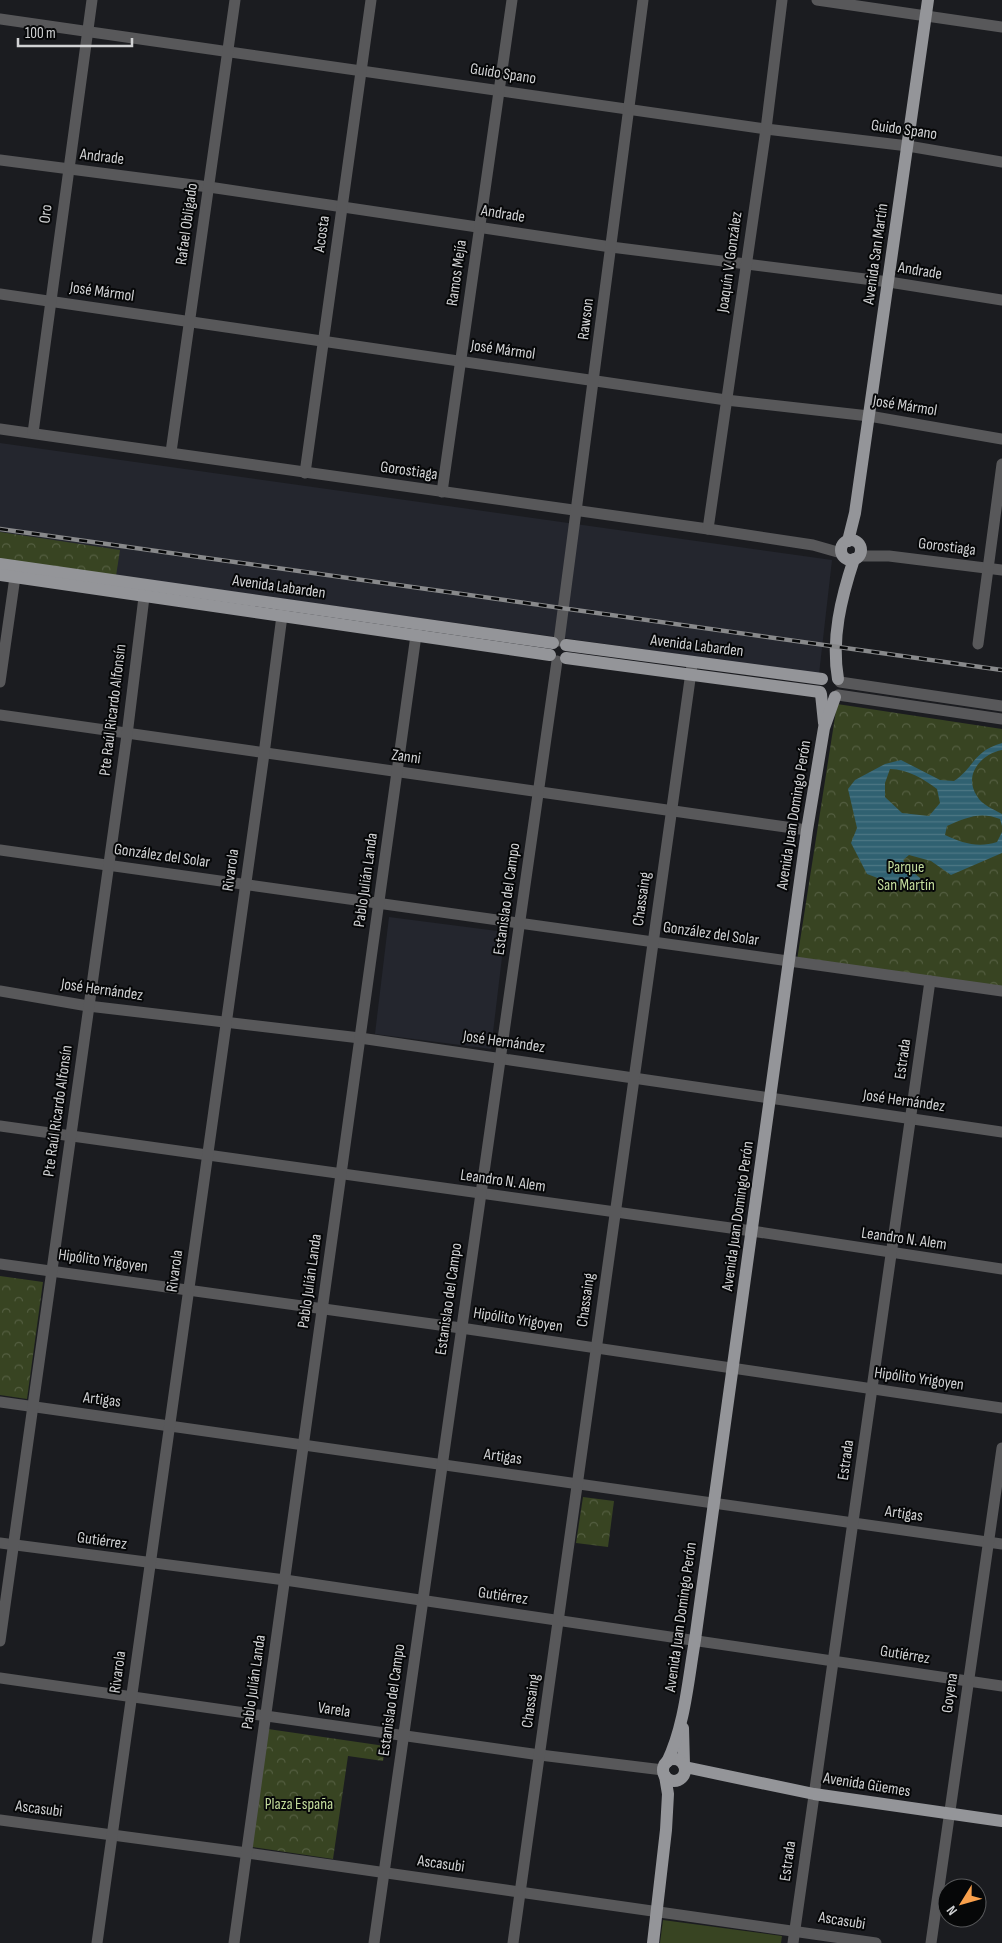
<svg xmlns="http://www.w3.org/2000/svg" width="1002" height="1943" viewBox="0 0 1002 1943" font-family="'Sofia Sans Condensed',sans-serif">
<style>
.built{fill:#24262e}
.park{fill:url(#park-crowns)}
.pitch{fill:#384422}
.water{fill:url(#water-rules);fill-rule:evenodd}
.lines{fill:none;stroke-linecap:round;stroke-linejoin:round}
.minor{stroke:#58585a;stroke-width:11}
.major{stroke:#949599;stroke-width:12}
.rail-casing{stroke:#88898b;stroke-width:4.5}
.rail{stroke:#060708;stroke-width:2.5;stroke-dasharray:8;stroke-linecap:butt}
.labels{text-anchor:middle;dominant-baseline:central;stroke-width:4;stroke-linejoin:round;paint-order:stroke}
.street-label{font-size:16px;fill:#d1d2d4;stroke:#060708}
.park-label{font-size:16px;fill:#c3dc9c;stroke:#060708}
</style>
<defs>
<pattern id="park-crowns" width="20" height="18" patternUnits="userSpaceOnUse" patternTransform="scale(1.25)"><rect width="20" height="18" fill="#384422"/><path d="M2 6a3 3 0 1 1 6 0M12 15a3 3 0 1 1 6 0" fill="none" stroke="#545e41"/></pattern>
<pattern id="water-rules" width="6" height="5" patternUnits="userSpaceOnUse" patternTransform="scale(1.25)"><rect width="6" height="5" fill="#306171"/><path d="M0 2.5h6" fill="none" stroke="#4d7784"/></pattern>
</defs>
<rect width="100%" height="100%" fill="#1b1c20"/>
<!-- built -->
<g class="built">
<path d="M 0,443 L 832,560 L 819,674 L 0,559 Z"/>
<path d="M 389,917 L 505,932 L 491,1049 L 375,1034 Z"/>
</g>
<!-- park -->
<g class="park">
<path d="M 0,532 L 120,550 L 116,576 L 0,559 Z"/>
<path d="M 837,704 L 1002,729 L 1002,991 L 797,960 Z"/>
<path d="M 0,1276 L 43,1282 L 27,1399 L 0,1395 Z"/>
<path d="M 583,1497 L 614,1501 L 608,1547 L 576,1543 Z"/>
<path d="M 268,1729 L 385,1746 L 383,1761 L 348,1756 L 333,1859 L 252,1847 Z"/>
</g>
<!-- pitch -->
<path class="pitch" d="M 663,1920 L 782,1936 L 781,1943 L 660,1943 Z"/>
<!-- water -->
<path class="water" d="M 1002,743 L 1002,750 C 981,754 963,775 977,796 C 982,805 993,809 1002,814 L 1002,826 L 1000,819 C 980,811 965,818 947,826 L 945,835 C 962,843 978,848 997,842 L 1002,832 L 1002,853 L 951,875 L 931,861 L 909,855 L 903,860 L 909,869 L 925,882 L 922,891 L 910,890 L 867,874 L 851,843 L 857,828 L 848,789 L 855,780 L 885,764 L 901,760 L 940,780 L 954,781 C 975,767 973,751 1002,743 ZM 890,769 C 907,769 924,779 937,789 L 940,803 L 929,816 L 902,813 L 885,797 L 885,783 Z"/>
<g class="lines">
<!-- minor -->
<g class="minor">
<path d="M 817,0 L 1002,27"/>
<path d="M 0,19 L 766,129 L 908,146 L 1002,162"/>
<path d="M 0,160 L 209,187 L 611,247 L 889,282 L 1002,300"/>
<path d="M 0,294 L 726,400 L 869,416 L 1002,439"/>
<path d="M 0,429 L 708,529 L 813,545 L 841,553"/>
<path d="M 33,433 L 92,0"/>
<path d="M 171,452 L 235,0"/>
<path d="M 305,473 L 371,0"/>
<path d="M 442,492 L 512,0"/>
<path d="M 708,529 L 766,129 L 782,0"/>
<path d="M 859,556 L 889,556 L 1002,570"/>
<path d="M 559,641 L 643,0"/>
<path d="M 978,644 L 1002,464"/>
<path d="M 0,682 L 16,570"/>
<path d="M 840,682 L 1002,706"/>
<path d="M 838,695 L 1002,719"/>
<path d="M 0,715 L 807,830"/>
<path d="M 0,850 L 1002,991"/>
<path d="M 0,991 L 88,1006 L 360,1038 L 1002,1132"/>
<path d="M 0,1126 L 752,1231 L 1002,1269"/>
<path d="M 0,1264 L 461,1328 L 1002,1408"/>
<path d="M 0,1402 L 1002,1544"/>
<path d="M 0,1543 L 285,1580 L 1002,1686"/>
<path d="M 0,1641 L 127,735 L 145,589"/>
<path d="M 0,1678 L 540,1755 L 663,1770"/>
<path d="M 0,1820 L 247,1853 L 876,1943"/>
<path d="M 97,1943 L 264,754 L 283,608"/>
<path d="M 234,1943 L 417,628"/>
<path d="M 374,1943 L 557,661"/>
<path d="M 513,1943 L 692,665"/>
<path d="M 793,1943 L 930,981"/>
<path d="M 931,1943 L 1002,1448"/>
</g>
<!-- major -->
<g class="major">
<circle cx="851" cy="550" r="10"/>
<path d="M 848,541 L 855,513 L 928,0"/>
<path d="M 0,564 L 553,643"/>
<path d="M 0,575 L 550,655"/>
<path d="M 566,645 L 822,679"/>
<path d="M 566,658 L 820,692"/>
<path d="M 838,679 C 831,639 841,598 854,559"/>
<path d="M 821,694 L 824,723"/>
<path d="M 683,1728 L 684,1765"/>
<circle cx="674" cy="1770" r="11"/>
<path d="M 667,1762 C 685,1725 688,1680 695,1640 L 807,830 L 824,728 L 835,697"/>
<path d="M 685,1767 L 814,1794 L 1002,1821"/>
<path d="M 653,1943 L 666,1830 L 668,1794 L 665,1776"/>
</g>
<defs>
<path id="rail" d="M 0,529 L 1002,670"/>
</defs>
<!-- rail casing -->
<use href="#rail" class="rail-casing"/>
<!-- rail -->
<use href="#rail" class="rail"/>
</g>
<g class="labels">
<!-- street labels -->
<g class="street-label">
<text transform="translate(503 74) rotate(9)">Guido Spano</text>
<text transform="translate(904 130) rotate(8)">Guido Spano</text>
<text transform="translate(102 157) rotate(7)">Andrade</text>
<text transform="translate(46 214) rotate(-82)">Oro</text>
<text transform="translate(503 214) rotate(9)">Andrade</text>
<text transform="translate(187 224) rotate(-82)">Rafael Obligado</text>
<text transform="translate(322 234) rotate(-82)">Acosta</text>
<text transform="translate(876 254) rotate(-82)">Avenida San Martín</text>
<text transform="translate(730 262) rotate(-82)">Joaquín V. González</text>
<text transform="translate(920 271) rotate(9)">Andrade</text>
<text transform="translate(457 273) rotate(-82)">Ramos Mejía</text>
<text transform="translate(102 292) rotate(8)">José Mármol</text>
<text transform="translate(586 319) rotate(-83)">Rawson</text>
<text transform="translate(503 350) rotate(8)">José Mármol</text>
<text transform="translate(905 406) rotate(9)">José Mármol</text>
<text transform="translate(409 471) rotate(8)">Gorostiaga</text>
<text transform="translate(947 547) rotate(7)">Gorostiaga</text>
<text transform="translate(279 587) rotate(8)">Avenida Labarden</text>
<text transform="translate(697 646) rotate(7)">Avenida Labarden</text>
<text transform="translate(113 710) rotate(-83)">Pte Raúl Ricardo Alfonsín</text>
<text transform="translate(406 757) rotate(8)">Zanni</text>
<text transform="translate(794 815) rotate(-81)">Avenida Juan Domingo Perón</text>
<text transform="translate(162 856) rotate(8)">González del Solar</text>
<text transform="translate(231 870) rotate(-82)">Rivarola</text>
<text transform="translate(366 880) rotate(-82)">Pablo Julián Landa</text>
<text transform="translate(507 899) rotate(-82)">Estanislao del Campo</text>
<text transform="translate(642 899) rotate(-82)">Chassaing</text>
<text transform="translate(711 934) rotate(8)">González del Solar</text>
<text transform="translate(102 990) rotate(8)">José Hernández</text>
<text transform="translate(504 1042) rotate(8)">José Hernández</text>
<text transform="translate(903 1059) rotate(-82)">Estrada</text>
<text transform="translate(904 1101) rotate(8)">José Hernández</text>
<text transform="translate(58 1111) rotate(-82)">Pte Raúl Ricardo Alfonsín</text>
<text transform="translate(503 1181) rotate(8)">Leandro N. Alem</text>
<text transform="translate(738 1216) rotate(-82)">Avenida Juan Domingo Perón</text>
<text transform="translate(904 1239) rotate(8)">Leandro N. Alem</text>
<text transform="translate(103 1261) rotate(8)">Hipólito Yrigoyen</text>
<text transform="translate(175 1271) rotate(-82)">Rivarola</text>
<text transform="translate(310 1281) rotate(-82)">Pablo Julián Landa</text>
<text transform="translate(449 1299) rotate(-82)">Estanislao del Campo</text>
<text transform="translate(586 1300) rotate(-82)">Chassaing</text>
<text transform="translate(518 1320) rotate(9)">Hipólito Yrigoyen</text>
<text transform="translate(919 1379) rotate(8)">Hipólito Yrigoyen</text>
<text transform="translate(102 1400) rotate(7)">Artigas</text>
<text transform="translate(503 1457) rotate(8)">Artigas</text>
<text transform="translate(846 1460) rotate(-82)">Estrada</text>
<text transform="translate(904 1514) rotate(8)">Artigas</text>
<text transform="translate(102 1541) rotate(8)">Gutiérrez</text>
<text transform="translate(503 1596) rotate(8)">Gutiérrez</text>
<text transform="translate(681 1617) rotate(-82)">Avenida Juan Domingo Perón</text>
<text transform="translate(905 1655) rotate(9)">Gutiérrez</text>
<text transform="translate(118 1672) rotate(-82)">Rivarola</text>
<text transform="translate(254 1682) rotate(-82)">Pablo Julián Landa</text>
<text transform="translate(950 1693) rotate(-82)">Goyena</text>
<text transform="translate(392 1700) rotate(-82)">Estanislao del Campo</text>
<text transform="translate(531 1701) rotate(-82)">Chassaing</text>
<text transform="translate(334 1710) rotate(8)">Varela</text>
<text transform="translate(867 1785) rotate(9)">Avenida Güemes</text>
<text transform="translate(39 1809) rotate(7)">Ascasubi</text>
<text transform="translate(788 1861) rotate(-82)">Estrada</text>
<text transform="translate(441 1864) rotate(8)">Ascasubi</text>
<text transform="translate(842 1921) rotate(9)">Ascasubi</text>
</g>
<!-- park labels -->
<g class="park-label">
<text x="906" y="867">Parque<tspan x="906" dy="18">San Martín</tspan></text>
<text x="299" y="1804">Plaza España</text>
</g>
</g>
<!-- north arrow -->
<g transform="translate(962 1903) rotate(233)"><circle r="24" fill="#060708" stroke="#57585a"/>
<path d="M0-4L9 19L0 12L-9 19Z" fill="#f9a04c"/>
<text y="-8" font-size="14" font-weight="bold" text-anchor="middle" fill="#d1d2d4">N</text>
</g>
<!-- scale -->
<path d="M18 38v8h114v-8" fill="none" stroke="#d1d2d4" stroke-width="2.5"/>
<text x="25" y="38" font-size="15" fill="#d1d2d4" stroke="#060708" stroke-width="4" paint-order="stroke">100 m</text>
</svg>
